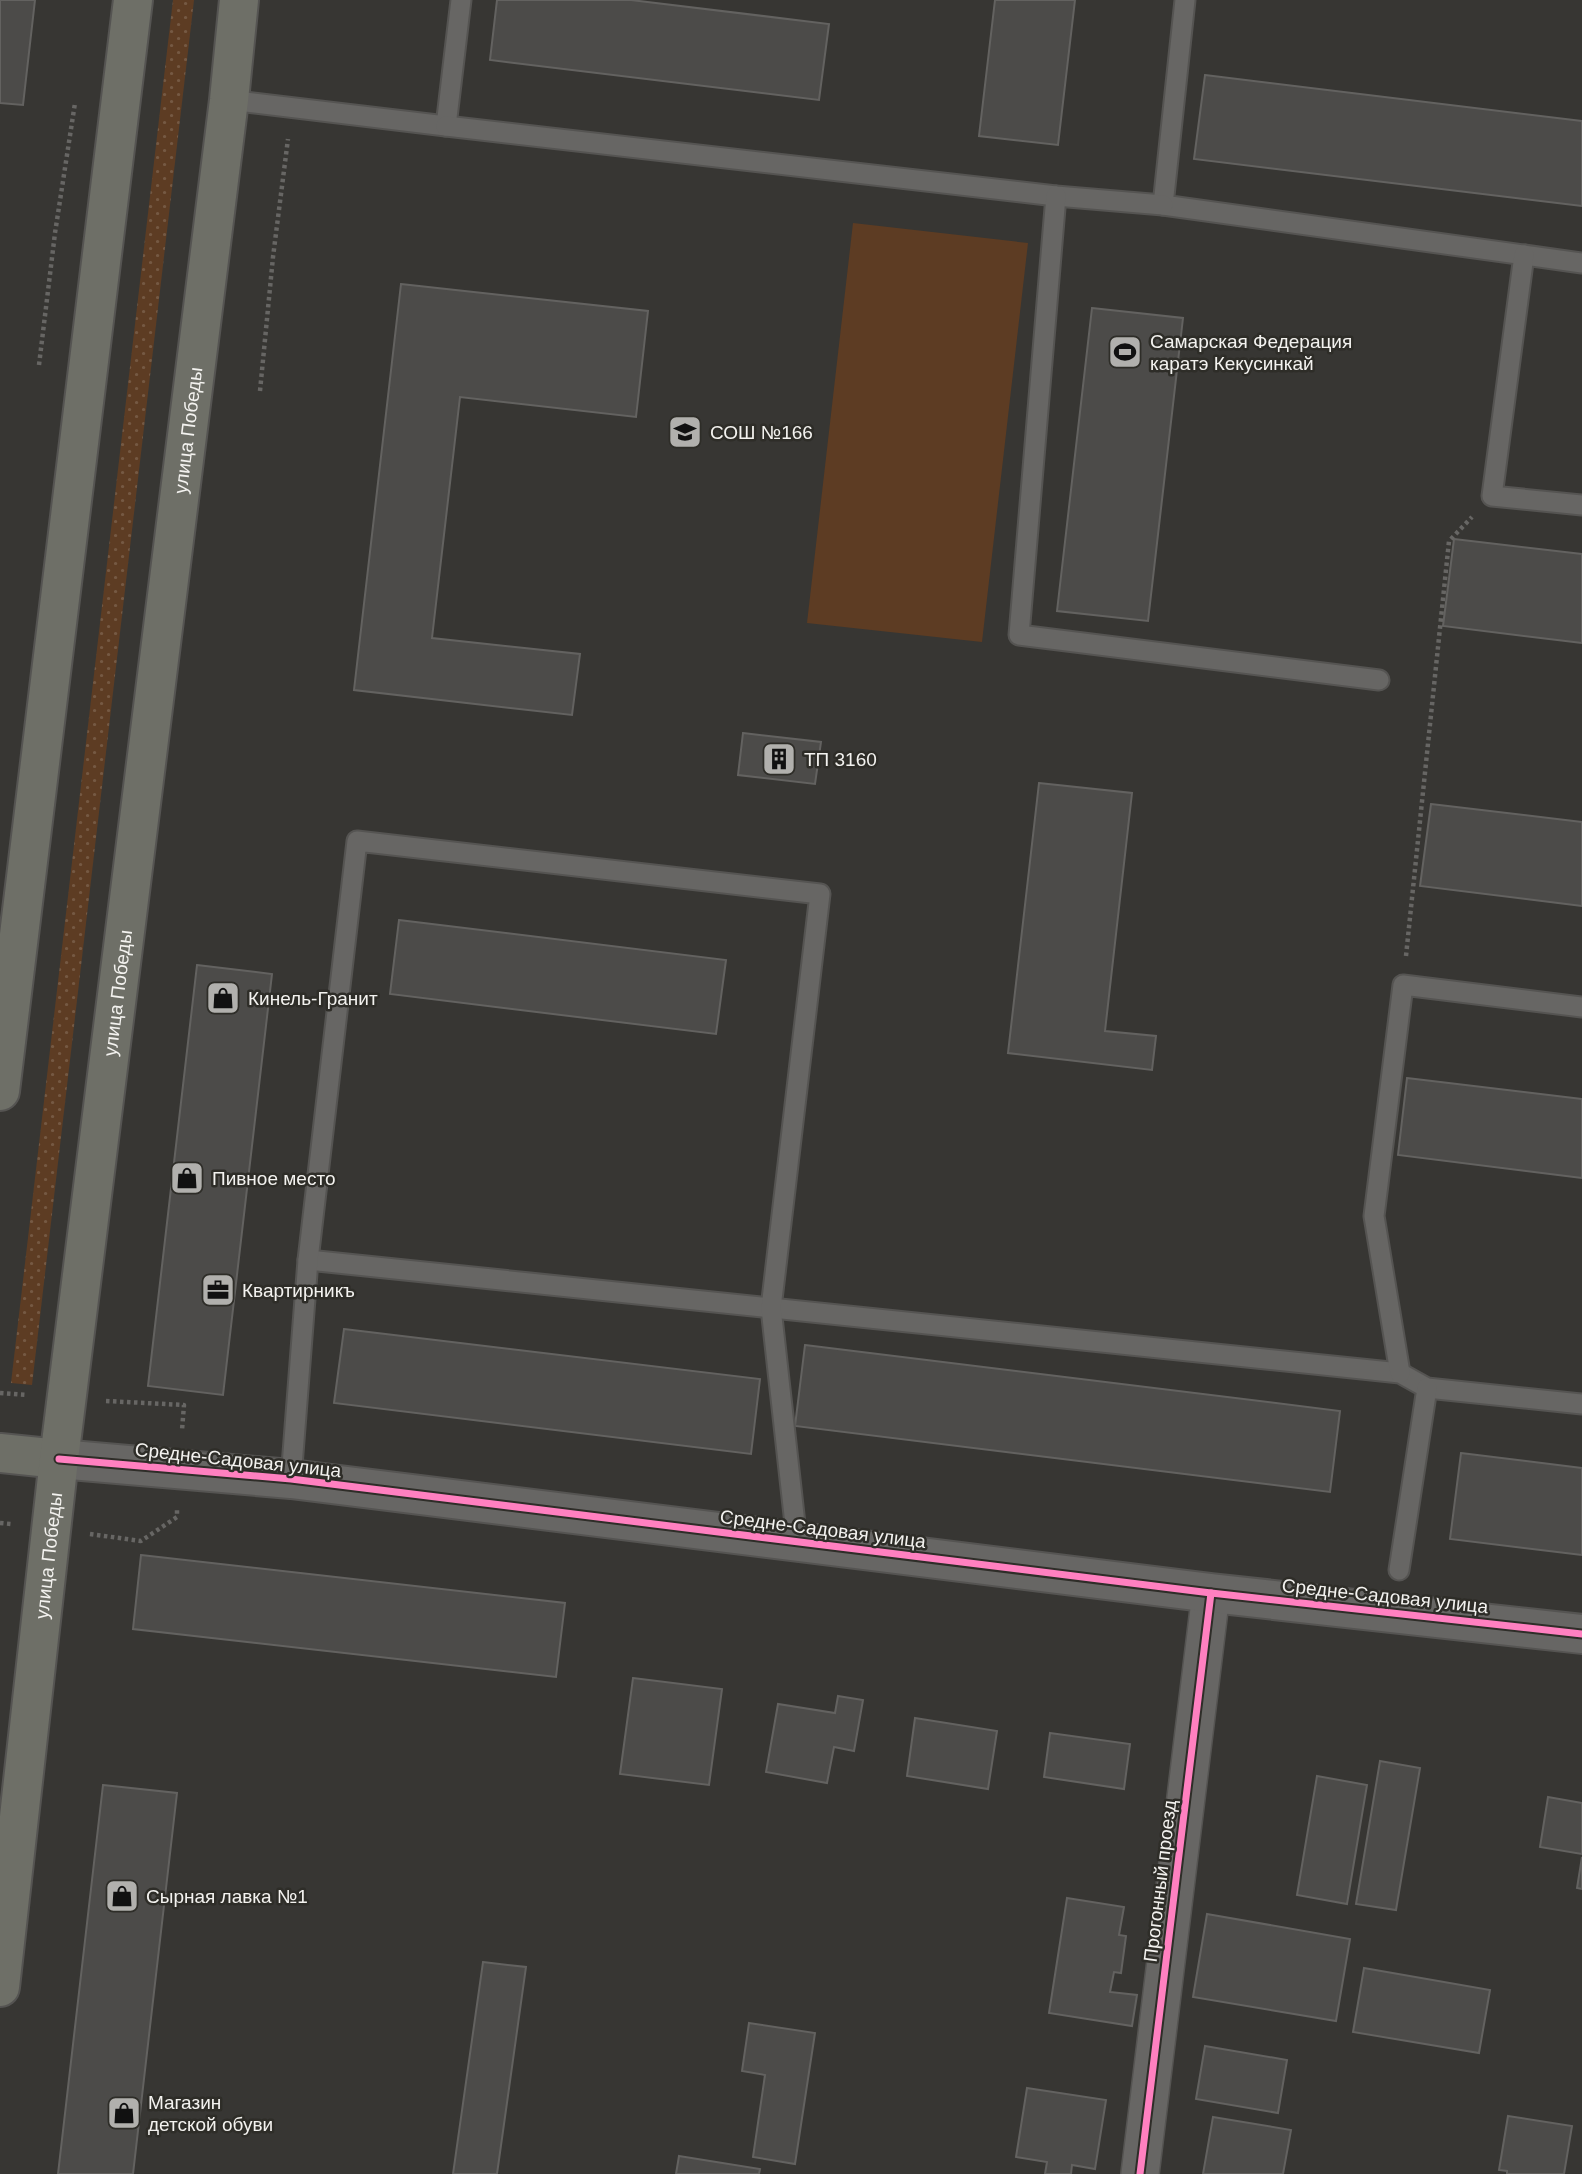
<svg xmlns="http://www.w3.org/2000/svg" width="1582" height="2174" viewBox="0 0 1582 2174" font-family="Helvetica,sans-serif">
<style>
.grass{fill:url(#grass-dots)}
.garden{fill:#5d3c23}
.building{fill:#4c4b49;stroke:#636260;stroke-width:2}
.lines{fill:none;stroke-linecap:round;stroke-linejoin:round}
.lane-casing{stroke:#555452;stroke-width:23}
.street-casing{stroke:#555452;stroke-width:40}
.secondary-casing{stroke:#555452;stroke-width:42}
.primary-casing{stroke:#555452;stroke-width:42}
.path{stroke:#676664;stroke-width:4.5;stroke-dasharray:3.5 3.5;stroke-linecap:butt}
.lane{stroke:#676664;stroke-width:19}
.street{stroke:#676664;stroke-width:37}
.secondary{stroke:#676664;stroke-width:38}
.primary{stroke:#6e6f67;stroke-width:38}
.cycleway-casing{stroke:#2e2d28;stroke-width:11}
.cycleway{stroke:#ff80c0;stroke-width:7}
.labels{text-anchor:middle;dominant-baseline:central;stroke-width:5;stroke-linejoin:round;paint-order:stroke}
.poi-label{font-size:19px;fill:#f3f2ef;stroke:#2e2d28;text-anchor:start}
.street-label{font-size:19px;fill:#f3f2ef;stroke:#2e2d28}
</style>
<defs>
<pattern id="grass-dots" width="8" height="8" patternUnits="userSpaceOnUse" patternTransform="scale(1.75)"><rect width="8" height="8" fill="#5d3c23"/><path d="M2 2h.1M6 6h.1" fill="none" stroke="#755943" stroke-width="1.8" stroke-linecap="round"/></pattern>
</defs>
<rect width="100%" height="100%" fill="#373633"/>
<!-- grass -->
<path class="grass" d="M 173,0 L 194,0 L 32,1385 L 11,1383 Z"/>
<!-- garden -->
<path class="garden" d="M 853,223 L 1028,243 L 982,642 L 807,623 Z"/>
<!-- building -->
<g class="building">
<path d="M 0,0 L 35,0 L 23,105 L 0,103 Z"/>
<path d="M 497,0 L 631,0 L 829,24 L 819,100 L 490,60 Z"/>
<path d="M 995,0 L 1075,0 L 1058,145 L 979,136 Z"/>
<path d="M 1205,75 L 1582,121 L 1582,206 L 1194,159 Z"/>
<path d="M 401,284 L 648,311 L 636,417 L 460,397 L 432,638 L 580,654 L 572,715 L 354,690 Z"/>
<path d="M 1092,308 L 1183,318 L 1148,621 L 1057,611 Z"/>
<path d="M 1454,539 L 1582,554 L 1582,643 L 1443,626 Z"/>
<path d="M 743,733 L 821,742 L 815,784 L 738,775 Z"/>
<path d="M 1039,783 L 1132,793 L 1105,1031 L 1156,1036 L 1152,1070 L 1008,1053 Z"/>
<path d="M 1431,804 L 1582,822 L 1582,906 L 1420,886 Z"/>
<path d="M 399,920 L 726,960 L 716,1034 L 390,994 Z"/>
<path d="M 197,965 L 272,974 L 223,1395 L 148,1386 Z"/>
<path d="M 1407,1078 L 1582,1099 L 1582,1178 L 1398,1155 Z"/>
<path d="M 344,1329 L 760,1379 L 751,1454 L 334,1403 Z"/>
<path d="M 805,1345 L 1340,1411 L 1330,1492 L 795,1426 Z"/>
<path d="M 1461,1453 L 1582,1468 L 1582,1555 L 1450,1539 Z"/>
<path d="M 141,1555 L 565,1603 L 556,1677 L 133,1629 Z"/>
<path d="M 633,1678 L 722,1689 L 709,1785 L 620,1774 Z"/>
<path d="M 838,1696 L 863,1700 L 854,1751 L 834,1747 L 827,1783 L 766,1772 L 778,1704 L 835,1713 Z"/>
<path d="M 915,1718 L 997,1731 L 988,1789 L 907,1776 Z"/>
<path d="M 1050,1733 L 1130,1744 L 1124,1789 L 1044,1777 Z"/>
<path d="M 1380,1761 L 1420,1768 L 1396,1910 L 1356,1904 Z"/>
<path d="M 1317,1776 L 1367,1785 L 1347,1904 L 1297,1895 Z"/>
<path d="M 103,1785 L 177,1793 L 133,2174 L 58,2174 Z"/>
<path d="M 1548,1797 L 1582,1803 L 1582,1854 L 1540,1847 Z"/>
<path d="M 1582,1857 L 1582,1889 L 1577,1888 Z"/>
<path d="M 1067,1898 L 1124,1907 L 1119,1935 L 1126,1936 L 1121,1973 L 1114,1972 L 1110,1992 L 1137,1995 L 1132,2026 L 1049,2013 Z"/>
<path d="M 1207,1914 L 1350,1939 L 1336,2021 L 1193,1997 Z"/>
<path d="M 483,1962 L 526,1967 L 497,2174 L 453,2174 Z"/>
<path d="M 1364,1968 L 1490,1990 L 1479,2053 L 1353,2032 Z"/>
<path d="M 749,2023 L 815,2033 L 795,2164 L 753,2157 L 765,2075 L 742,2071 Z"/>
<path d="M 1205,2046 L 1287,2060 L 1278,2113 L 1196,2099 Z"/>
<path d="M 1027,2088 L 1106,2100 L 1095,2169 L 1072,2165 L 1071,2174 L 1045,2174 L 1047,2162 L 1016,2157 Z"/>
<path d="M 1508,2116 L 1572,2126 L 1564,2174 L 1507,2174 L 1507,2171 L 1499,2170 Z"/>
<path d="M 1213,2117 L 1291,2130 L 1283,2174 L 1203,2174 Z"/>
<path d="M 679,2156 L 760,2169 L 759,2174 L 676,2174 Z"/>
</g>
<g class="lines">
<defs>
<g id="lane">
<path d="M 1185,0 L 1163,205 L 1582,263"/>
<path d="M 229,100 L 446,126 L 461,0"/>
<path d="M 446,126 L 1056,196 L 1163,205"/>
<path d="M 1056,196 L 1019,635 L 1379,680"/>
<path d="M 1524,255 L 1492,496 L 1582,505"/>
<path d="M 308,1260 L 1400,1373 L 1427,1388 L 1582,1404"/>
<path d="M 1400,1373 L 1374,1216 L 1403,985 L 1582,1007"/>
<path d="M 291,1479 L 308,1260 L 357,841 L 820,894 L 771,1308 L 797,1542"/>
<path d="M 1399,1570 L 1427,1388"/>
</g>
<path id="street" d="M 1140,2174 L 1211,1593"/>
<path id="secondary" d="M 59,1459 L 291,1479 L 1211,1593 L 1582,1634"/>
<g id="primary">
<path d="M 0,1091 L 133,0"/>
<path d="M 0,1453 L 59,1459"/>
<path id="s1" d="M 0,1987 L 59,1459 L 229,100 L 239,0"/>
</g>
</defs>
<!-- lane casing -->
<use href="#lane" class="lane-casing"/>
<!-- street casing -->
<use href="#street" class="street-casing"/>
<!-- secondary casing -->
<use href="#secondary" class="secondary-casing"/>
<!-- primary casing -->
<use href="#primary" class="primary-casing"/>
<!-- path -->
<g class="path">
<path d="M 39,365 L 55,233 L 75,103"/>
<path d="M 260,391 L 273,257 L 288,139"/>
<path d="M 1406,956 L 1449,541 L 1472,517"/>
<path d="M 0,1393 L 27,1395"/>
<path d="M 106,1401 L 184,1405 L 182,1430"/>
<path d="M 0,1523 L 11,1524"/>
<path d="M 90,1534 L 141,1541 L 177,1517 L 177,1508"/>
</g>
<!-- lane -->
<use href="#lane" class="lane"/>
<!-- street -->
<use href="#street" class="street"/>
<!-- secondary -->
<use href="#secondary" class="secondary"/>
<!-- primary -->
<use href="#primary" class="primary"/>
<defs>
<g id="cycleway">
<path d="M 59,1459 L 291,1479 L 1211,1593 L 1582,1634"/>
<path d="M 1140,2174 L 1211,1593"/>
</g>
</defs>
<!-- cycleway casing -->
<use href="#cycleway" class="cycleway-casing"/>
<!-- cycleway -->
<use href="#cycleway" class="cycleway"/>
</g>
<!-- icons -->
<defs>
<symbol id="stadium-square" viewBox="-11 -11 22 22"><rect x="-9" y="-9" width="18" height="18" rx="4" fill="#b1b0ad" stroke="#2e2d28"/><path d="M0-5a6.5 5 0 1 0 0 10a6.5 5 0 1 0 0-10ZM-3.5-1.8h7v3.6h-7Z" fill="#111"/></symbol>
<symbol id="school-square" viewBox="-11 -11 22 22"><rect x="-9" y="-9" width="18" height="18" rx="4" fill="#b1b0ad" stroke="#2e2d28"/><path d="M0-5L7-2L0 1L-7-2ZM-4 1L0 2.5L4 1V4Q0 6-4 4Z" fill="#111"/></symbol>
<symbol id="building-square" viewBox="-11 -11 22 22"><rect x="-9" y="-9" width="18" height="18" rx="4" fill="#b1b0ad" stroke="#2e2d28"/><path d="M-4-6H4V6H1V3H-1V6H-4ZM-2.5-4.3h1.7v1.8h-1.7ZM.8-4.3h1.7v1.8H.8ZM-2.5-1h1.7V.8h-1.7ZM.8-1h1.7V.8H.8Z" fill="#111"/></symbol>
<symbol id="shop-square" viewBox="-11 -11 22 22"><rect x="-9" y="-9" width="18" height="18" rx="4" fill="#b1b0ad" stroke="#2e2d28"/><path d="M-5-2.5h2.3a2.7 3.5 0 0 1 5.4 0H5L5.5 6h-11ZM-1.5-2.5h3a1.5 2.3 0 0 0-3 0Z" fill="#111"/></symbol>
<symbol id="office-square" viewBox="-11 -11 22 22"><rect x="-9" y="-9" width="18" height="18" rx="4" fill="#b1b0ad" stroke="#2e2d28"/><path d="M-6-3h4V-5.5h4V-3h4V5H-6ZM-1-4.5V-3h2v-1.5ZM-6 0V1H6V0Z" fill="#111"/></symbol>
</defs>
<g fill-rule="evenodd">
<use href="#stadium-square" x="1106" y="333" width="38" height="38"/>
<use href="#school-square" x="666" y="413" width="38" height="38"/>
<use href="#building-square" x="760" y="740" width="38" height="38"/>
<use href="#shop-square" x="204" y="979" width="38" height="38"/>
<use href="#shop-square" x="168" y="1159" width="38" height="38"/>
<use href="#office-square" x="199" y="1271" width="38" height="38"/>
<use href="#shop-square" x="103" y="1877" width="38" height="38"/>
<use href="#shop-square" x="105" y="2094" width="38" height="38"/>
</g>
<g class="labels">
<!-- poi labels -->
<g class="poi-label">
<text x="1150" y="341">Самарская Федерация<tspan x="1150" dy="22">каратэ Кекусинкай</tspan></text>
<text x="710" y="432">СОШ №166</text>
<text x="804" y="759">ТП 3160</text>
<text x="248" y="998">Кинель-Гранит</text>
<text x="212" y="1178">Пивное место</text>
<text x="242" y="1290">Квартирникъ</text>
<text x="146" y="1896">Сырная лавка №1</text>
<text x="148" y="2102">Магазин<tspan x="148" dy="22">детской обуви</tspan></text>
</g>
<!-- street labels -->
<g class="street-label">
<text stroke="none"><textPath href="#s1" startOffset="1568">улица Победы</textPath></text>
<text stroke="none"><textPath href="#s1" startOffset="1001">улица Победы</textPath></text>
<text transform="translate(238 1460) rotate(6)">Средне-Садовая улица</text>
<text transform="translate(823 1529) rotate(7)">Средне-Садовая улица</text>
<text stroke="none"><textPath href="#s1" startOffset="434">улица Победы</textPath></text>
<text transform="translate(1385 1596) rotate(6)">Средне-Садовая улица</text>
<text transform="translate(1160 1881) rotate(-83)">Прогонный проезд</text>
</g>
</g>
</svg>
